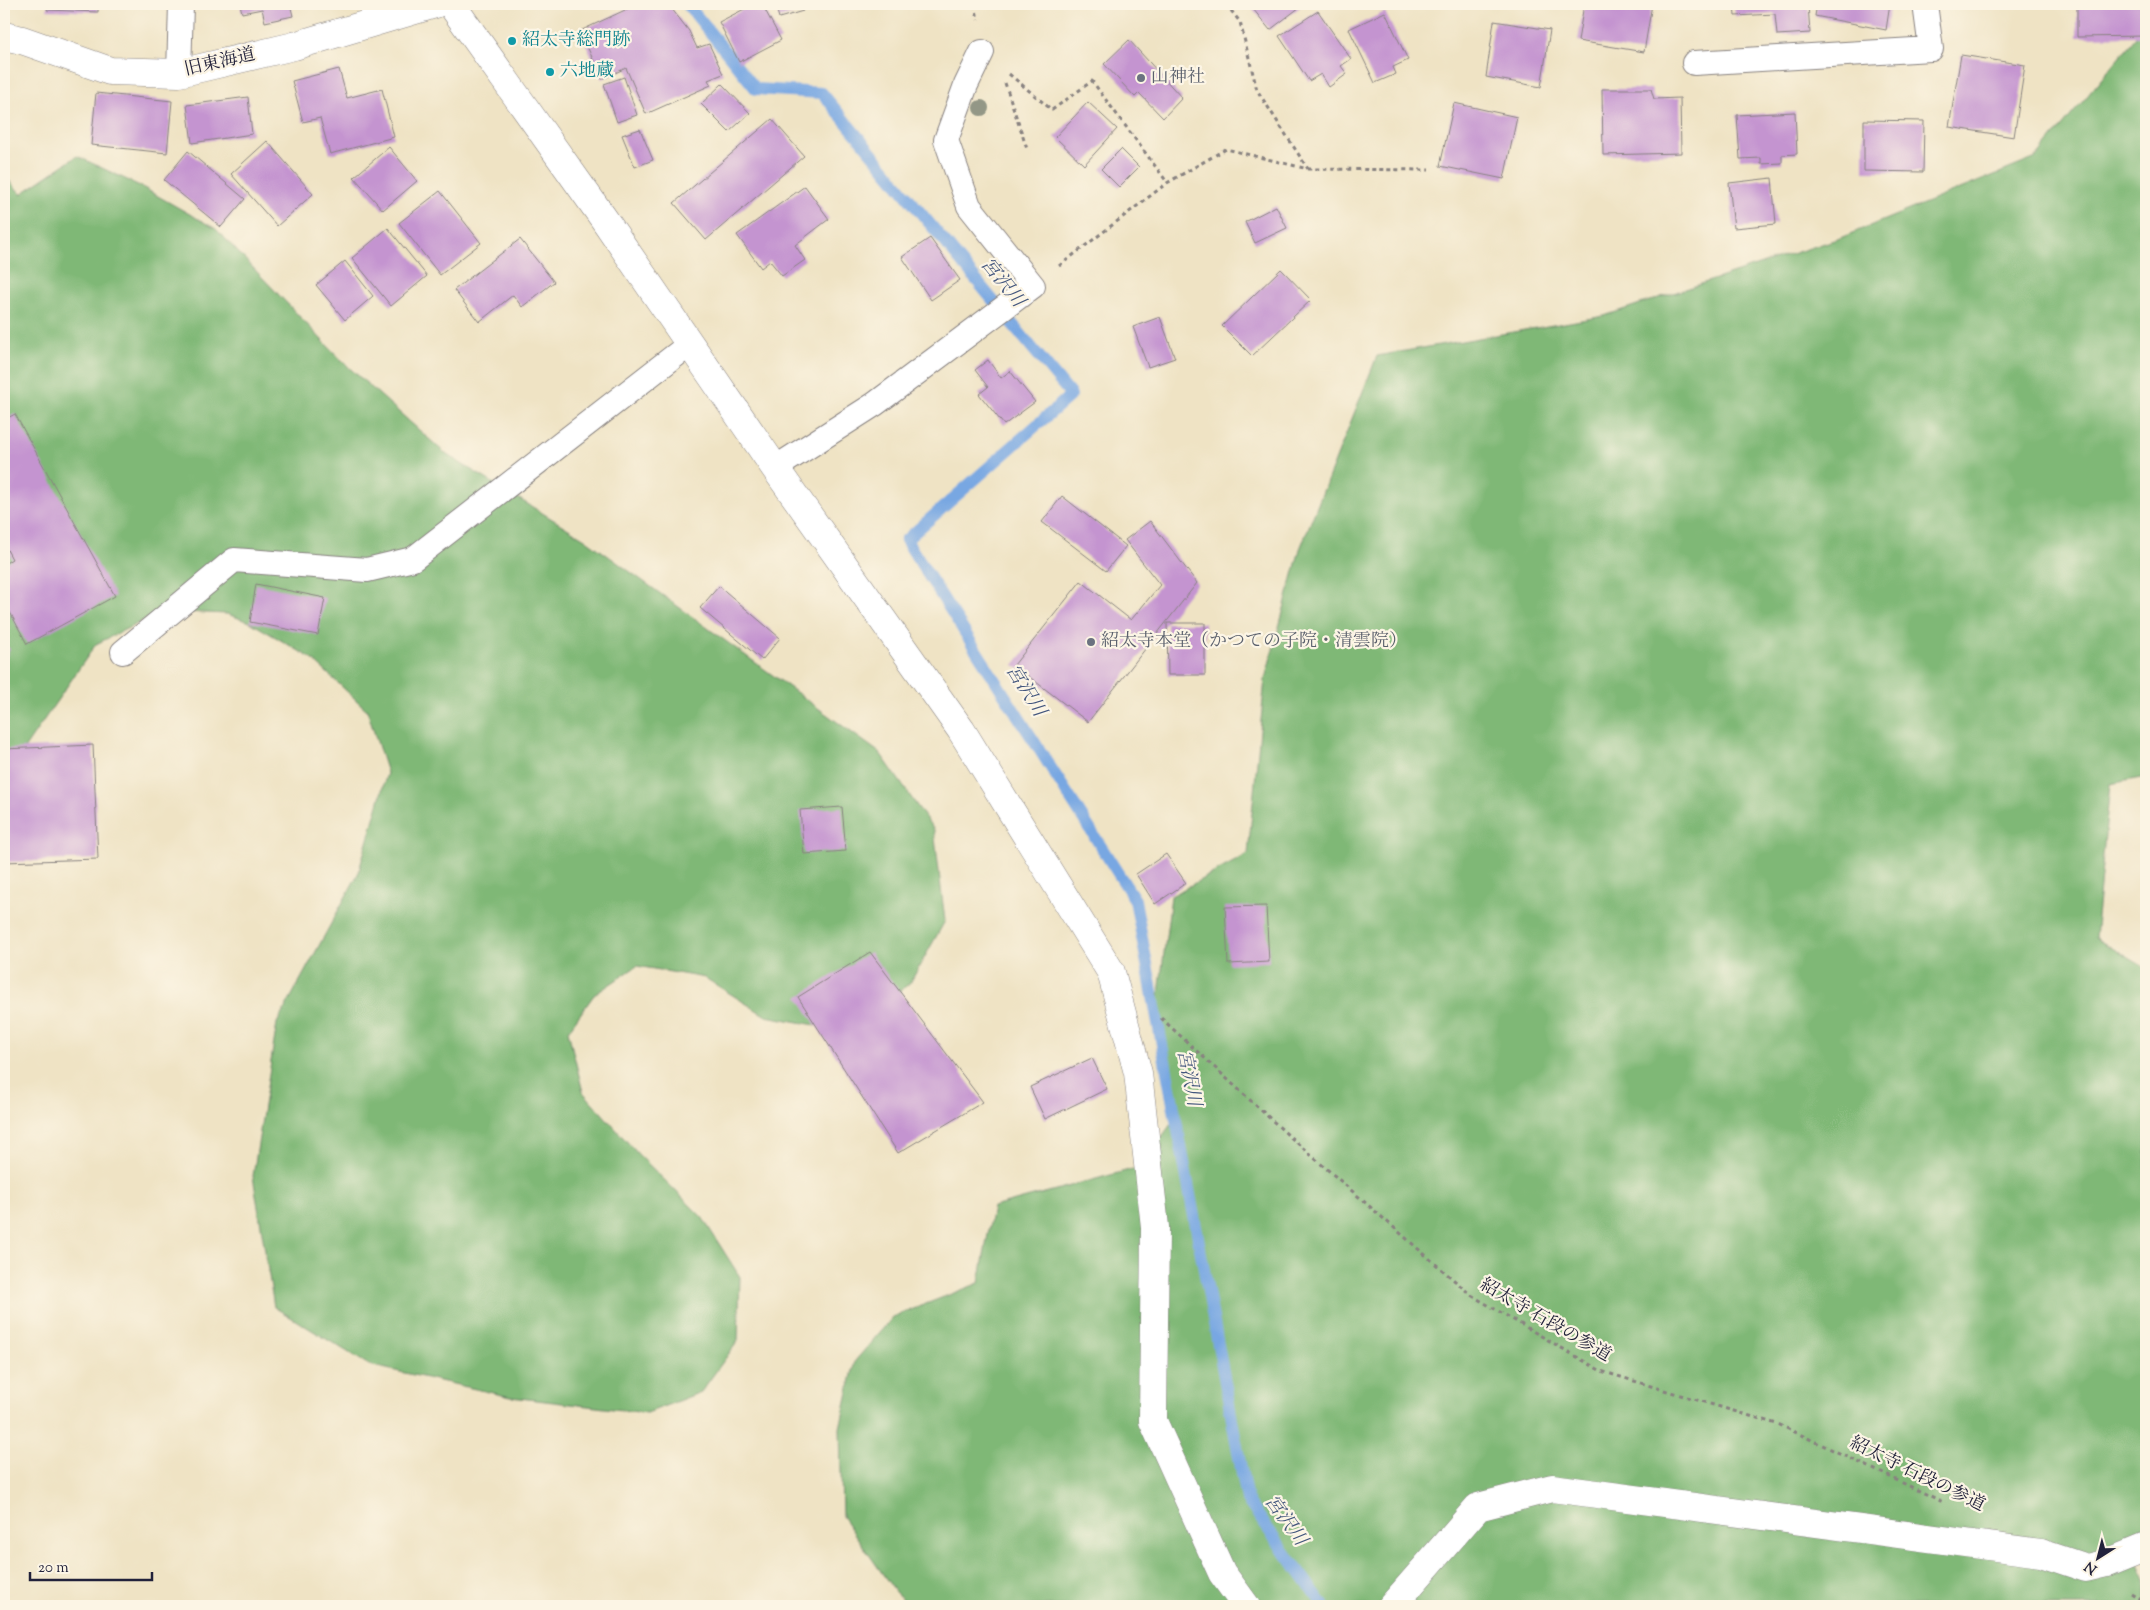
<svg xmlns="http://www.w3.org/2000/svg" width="2150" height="1610" viewBox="0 0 2150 1610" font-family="'Sorts Mill Goudy','Noto Serif JP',serif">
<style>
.forest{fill:#7fb876;stroke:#506d58}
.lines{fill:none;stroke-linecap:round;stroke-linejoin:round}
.stream{stroke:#78a7e2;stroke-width:12}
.building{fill:#c494d0}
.lane-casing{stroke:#888280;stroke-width:26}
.street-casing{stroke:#888280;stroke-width:29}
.path{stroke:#888280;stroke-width:3;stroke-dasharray:4 4;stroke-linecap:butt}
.lane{stroke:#fff;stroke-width:24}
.street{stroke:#fff;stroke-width:28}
.tree{fill:#939786}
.culture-dot{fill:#0f9aa8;stroke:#fcf5e5;stroke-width:2}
.worship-dot{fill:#6b7280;stroke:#fcf5e5;stroke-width:2}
.labels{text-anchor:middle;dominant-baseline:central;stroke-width:4.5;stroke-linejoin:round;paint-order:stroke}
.culture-label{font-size:18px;fill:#0d838f;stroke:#fcf5e5;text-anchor:start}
.street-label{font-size:18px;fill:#22223b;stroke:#fcf5e5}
.worship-label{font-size:18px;fill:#5b616d;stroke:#fcf5e5;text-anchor:start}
.water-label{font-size:19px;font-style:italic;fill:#44577e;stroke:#fcf5e5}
</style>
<rect width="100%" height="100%" fill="#fcf5e5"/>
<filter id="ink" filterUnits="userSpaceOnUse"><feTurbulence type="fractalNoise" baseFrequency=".02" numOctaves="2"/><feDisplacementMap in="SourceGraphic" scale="10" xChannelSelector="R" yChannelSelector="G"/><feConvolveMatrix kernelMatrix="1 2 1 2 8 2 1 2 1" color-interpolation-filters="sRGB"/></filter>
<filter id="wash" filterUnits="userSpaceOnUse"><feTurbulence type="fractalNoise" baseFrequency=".0096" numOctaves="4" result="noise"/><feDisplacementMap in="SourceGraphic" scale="20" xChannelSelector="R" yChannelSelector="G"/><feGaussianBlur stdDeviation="1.12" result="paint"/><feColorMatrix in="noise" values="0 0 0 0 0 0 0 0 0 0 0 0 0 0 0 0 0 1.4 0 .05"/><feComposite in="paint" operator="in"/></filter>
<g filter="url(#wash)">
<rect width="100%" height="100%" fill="#efe3c4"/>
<!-- forest -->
<g class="forest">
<path d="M 2146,25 L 2146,777 L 2110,784 L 2095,938 L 2146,968 L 2146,1532 L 2128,1539 L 2146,1579 L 2146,1606 L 911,1606 L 896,1593 L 842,1516 L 840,1428 L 855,1361 L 893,1317 L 979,1283 L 993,1207 L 1140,1167 L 1179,1113 L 1156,1018 L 1171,896 L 1248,854 L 1265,679 L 1300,549 L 1377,356 L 1604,316 L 1840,238 L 2036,158 Z"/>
<path d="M 77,156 L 142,187 L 216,229 L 344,363 L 447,455 L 585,539 L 880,753 L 934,830 L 945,921 L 910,983 L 848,1031 L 766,1016 L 705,978 L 637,966 L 594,995 L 568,1031 L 583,1092 L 638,1154 L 702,1217 L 740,1277 L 738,1341 L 701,1392 L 647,1413 L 511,1397 L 369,1365 L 274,1307 L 253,1176 L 277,1023 L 358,874 L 387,773 L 367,710 L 311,658 L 250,622 L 227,614 L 163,611 L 96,644 L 4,778 L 4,175 L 21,194 Z"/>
</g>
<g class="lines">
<!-- stream -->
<path class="stream" d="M 687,4 L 756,89 L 822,93 L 1071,395 L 906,540 L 1135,900 L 1247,1500 L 1324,1606"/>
</g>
<g id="blocks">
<!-- building -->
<g class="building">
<path d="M 48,4 L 98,4 L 98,12 L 47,10 Z"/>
<path d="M 240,4 L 290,4 L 293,16 L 265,22 L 262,9 L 242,13 Z"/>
<path d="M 638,4 L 668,4 L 689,31 L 697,48 L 709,44 L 723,74 L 708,80 L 711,85 L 646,114 L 626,68 L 602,79 L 580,31 Z"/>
<path d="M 754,4 L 762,4 L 781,40 L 739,62 L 719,22 Z"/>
<path d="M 775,4 L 801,4 L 803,11 L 779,18 Z"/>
<path d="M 1249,4 L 1304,4 L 1270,30 Z"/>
<path d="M 1584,4 L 1652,4 L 1644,52 L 1578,41 Z"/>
<path d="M 1734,4 L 1808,4 L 1810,33 L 1777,35 L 1775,14 L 1735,16 Z"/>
<path d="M 1817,4 L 1890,4 L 1886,30 L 1815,16 Z"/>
<path d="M 2077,4 L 2146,4 L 2146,36 L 2077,37 Z"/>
<path d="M 1318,11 L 1351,59 L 1341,66 L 1347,74 L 1329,87 L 1321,74 L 1309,81 L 1279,36 Z"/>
<path d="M 1385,12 L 1408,60 L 1393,67 L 1396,74 L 1375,83 L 1349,29 Z"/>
<path d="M 1494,21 L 1550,30 L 1541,87 L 1486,77 Z"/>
<path d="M 1129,40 L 1182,98 L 1163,118 L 1139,93 L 1135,97 L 1104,64 Z"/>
<path d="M 1961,55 L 2025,65 L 2014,137 L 1949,127 Z"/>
<path d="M 339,69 L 347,98 L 382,89 L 394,137 L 330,154 L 320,118 L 303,122 L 292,81 Z"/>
<path d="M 624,77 L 637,115 L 617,122 L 604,84 Z"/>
<path d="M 722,84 L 750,113 L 729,132 L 701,104 Z"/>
<path d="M 1602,89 L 1651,89 L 1654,99 L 1680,98 L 1681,153 L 1603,155 Z"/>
<path d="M 96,93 L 172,101 L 167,153 L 91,145 Z"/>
<path d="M 248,97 L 252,134 L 192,143 L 187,105 Z"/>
<path d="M 1088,102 L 1117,129 L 1084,165 L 1055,137 Z"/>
<path d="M 1454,103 L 1517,117 L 1504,179 L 1440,166 Z"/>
<path d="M 1795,112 L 1797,154 L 1782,155 L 1782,163 L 1761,164 L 1761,158 L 1740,159 L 1737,115 Z"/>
<path d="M 772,119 L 804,156 L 706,240 L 674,203 Z"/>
<path d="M 1864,120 L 1924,121 L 1923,172 L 1864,171 Z"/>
<path d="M 640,129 L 653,160 L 635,167 L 622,135 Z"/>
<path d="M 267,141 L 313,194 L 277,226 L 231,174 Z"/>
<path d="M 389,147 L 417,181 L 383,210 L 354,177 Z"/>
<path d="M 1121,149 L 1139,167 L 1119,187 L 1101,169 Z"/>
<path d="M 188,151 L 245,199 L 221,227 L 164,180 Z"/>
<path d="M 1772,178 L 1776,224 L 1734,228 L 1729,183 Z"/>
<path d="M 805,186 L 829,219 L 795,245 L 805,260 L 782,276 L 770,261 L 761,268 L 737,235 Z"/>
<path d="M 440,191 L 481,243 L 440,275 L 399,223 Z"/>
<path d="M 1276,206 L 1287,228 L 1255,243 L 1245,222 Z"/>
<path d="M 388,228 L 427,276 L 391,306 L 352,258 Z"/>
<path d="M 930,238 L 960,280 L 931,300 L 902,257 Z"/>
<path d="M 520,239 L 554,282 L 522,307 L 513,295 L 479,322 L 454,290 Z"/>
<path d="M 345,261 L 373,296 L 345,320 L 316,285 Z"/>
<path d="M 1281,269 L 1311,300 L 1252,356 L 1222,326 Z"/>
<path d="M 1160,317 L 1175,358 L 1148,367 L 1133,327 Z"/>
<path d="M 988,360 L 1001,378 L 1010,371 L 1035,402 L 1004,425 L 979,394 L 988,387 L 975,370 Z"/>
<path d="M 15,414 L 115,596 L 27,644 L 4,601 L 4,564 L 12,559 L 4,544 L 4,420 Z"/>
<path d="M 1062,496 L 1126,546 L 1106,571 L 1042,522 Z"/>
<path d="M 1150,521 L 1197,583 L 1088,722 L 1014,665 L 1081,581 L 1131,620 L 1160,585 L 1125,540 Z"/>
<path d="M 256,584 L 325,598 L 318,635 L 250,622 Z"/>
<path d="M 719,586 L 780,638 L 762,660 L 700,608 Z"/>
<path d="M 1167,623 L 1205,623 L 1205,675 L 1168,675 Z"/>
<path d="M 4,645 L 10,649 L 4,660 Z"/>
<path d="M 93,745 L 98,859 L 4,862 L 4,749 Z"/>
<path d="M 842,807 L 846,851 L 804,854 L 800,810 Z"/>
<path d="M 1166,854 L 1186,883 L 1155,904 L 1136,874 Z"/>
<path d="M 1266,906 L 1269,962 L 1228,964 L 1225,907 Z"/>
<path d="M 870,952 L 983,1102 L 898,1153 L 798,997 Z"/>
<path d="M 1092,1058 L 1107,1089 L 1045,1119 L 1030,1087 Z"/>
</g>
</g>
</g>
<g filter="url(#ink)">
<use href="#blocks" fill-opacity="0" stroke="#888280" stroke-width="1"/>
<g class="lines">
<defs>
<g id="lane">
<path d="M 1694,63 L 1931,49 L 1925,4"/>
<path d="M 179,73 L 181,4"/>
<path d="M 775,468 L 875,404 L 1033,286 L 969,206 L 946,140 L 966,85 L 982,52"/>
<path d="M 123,652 L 234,560 L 367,570 L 413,559 L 690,344"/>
</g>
<g id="street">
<path d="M 451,4 L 604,219 L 775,468 L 961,730 L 1111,972 L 1138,1073 L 1155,1227 L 1153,1421 L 1222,1573 L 1246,1606"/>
<path d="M 4,36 L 22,40 L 110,71 L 179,73 L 294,46 L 435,4"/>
<path d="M 1392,1606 L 1478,1507 L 1552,1488 L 2041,1553 L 2086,1568 L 2107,1563 L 2146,1547"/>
</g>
</defs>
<!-- lane casing -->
<use href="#lane" class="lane-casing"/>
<!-- street casing -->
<use href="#street" class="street-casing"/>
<!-- path -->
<g class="path">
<path d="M 975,4 L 978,20"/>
<path d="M 1226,4 L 1240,22 L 1257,90 L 1308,169"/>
<path d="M 1009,74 L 1052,110 L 1092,81 L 1167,182"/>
<path d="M 1005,83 L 1027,149"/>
<path d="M 1059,266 L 1167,183 L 1226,149 L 1308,169 L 1429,170"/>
<path d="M 1161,1018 L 1288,1135 L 1471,1295 L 1601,1371 L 1780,1425 L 1943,1502"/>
<path d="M 2130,1593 L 2146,1603"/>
</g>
<!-- lane -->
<use href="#lane" class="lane"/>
<!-- street -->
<use href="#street" class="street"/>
</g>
<!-- trees -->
<circle class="tree" cx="981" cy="108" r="8"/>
</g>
<!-- markers -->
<g class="culture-dot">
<circle cx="512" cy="41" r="5"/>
<circle cx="550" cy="72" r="5"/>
</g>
<g class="worship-dot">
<circle cx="1141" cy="78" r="5"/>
<circle cx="1091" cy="642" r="5"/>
</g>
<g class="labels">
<!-- culture labels -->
<g class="culture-label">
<text x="522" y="41">紹太寺総門跡</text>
<text x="560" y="72">六地蔵</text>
</g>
<!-- street labels -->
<g class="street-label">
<text transform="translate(220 63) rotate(-13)">旧東海道</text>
<text transform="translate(1545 1321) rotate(30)">紹太寺 石段の参道</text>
<text transform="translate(1917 1475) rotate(26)">紹太寺 石段の参道</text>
</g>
<!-- worship labels -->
<g class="worship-label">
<text x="1151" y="78">山神社</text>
<text x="1101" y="642">紹太寺本堂（かつての子院・清雲院）</text>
</g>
<!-- water labels -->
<g class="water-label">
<text transform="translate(1002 283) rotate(51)">宮沢川</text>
<text transform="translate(1025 691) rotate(58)">宮沢川</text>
<text transform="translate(1188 1078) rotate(79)">宮沢川</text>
<text transform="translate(1285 1521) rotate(54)">宮沢川</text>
</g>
</g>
<!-- margin -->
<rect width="2150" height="1610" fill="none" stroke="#fcf5e5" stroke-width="20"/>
<!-- north arrow -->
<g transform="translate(2098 1558) rotate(216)" stroke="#fcf5e5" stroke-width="4" paint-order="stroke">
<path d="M0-4L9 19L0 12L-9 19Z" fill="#22223b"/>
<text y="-8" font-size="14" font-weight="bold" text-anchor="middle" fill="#22223b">N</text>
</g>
<!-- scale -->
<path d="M30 1572v8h122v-8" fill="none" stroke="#22223b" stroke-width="2.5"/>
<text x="38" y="1572" font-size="15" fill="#22223b" stroke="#fcf5e5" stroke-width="4" paint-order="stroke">20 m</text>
</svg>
